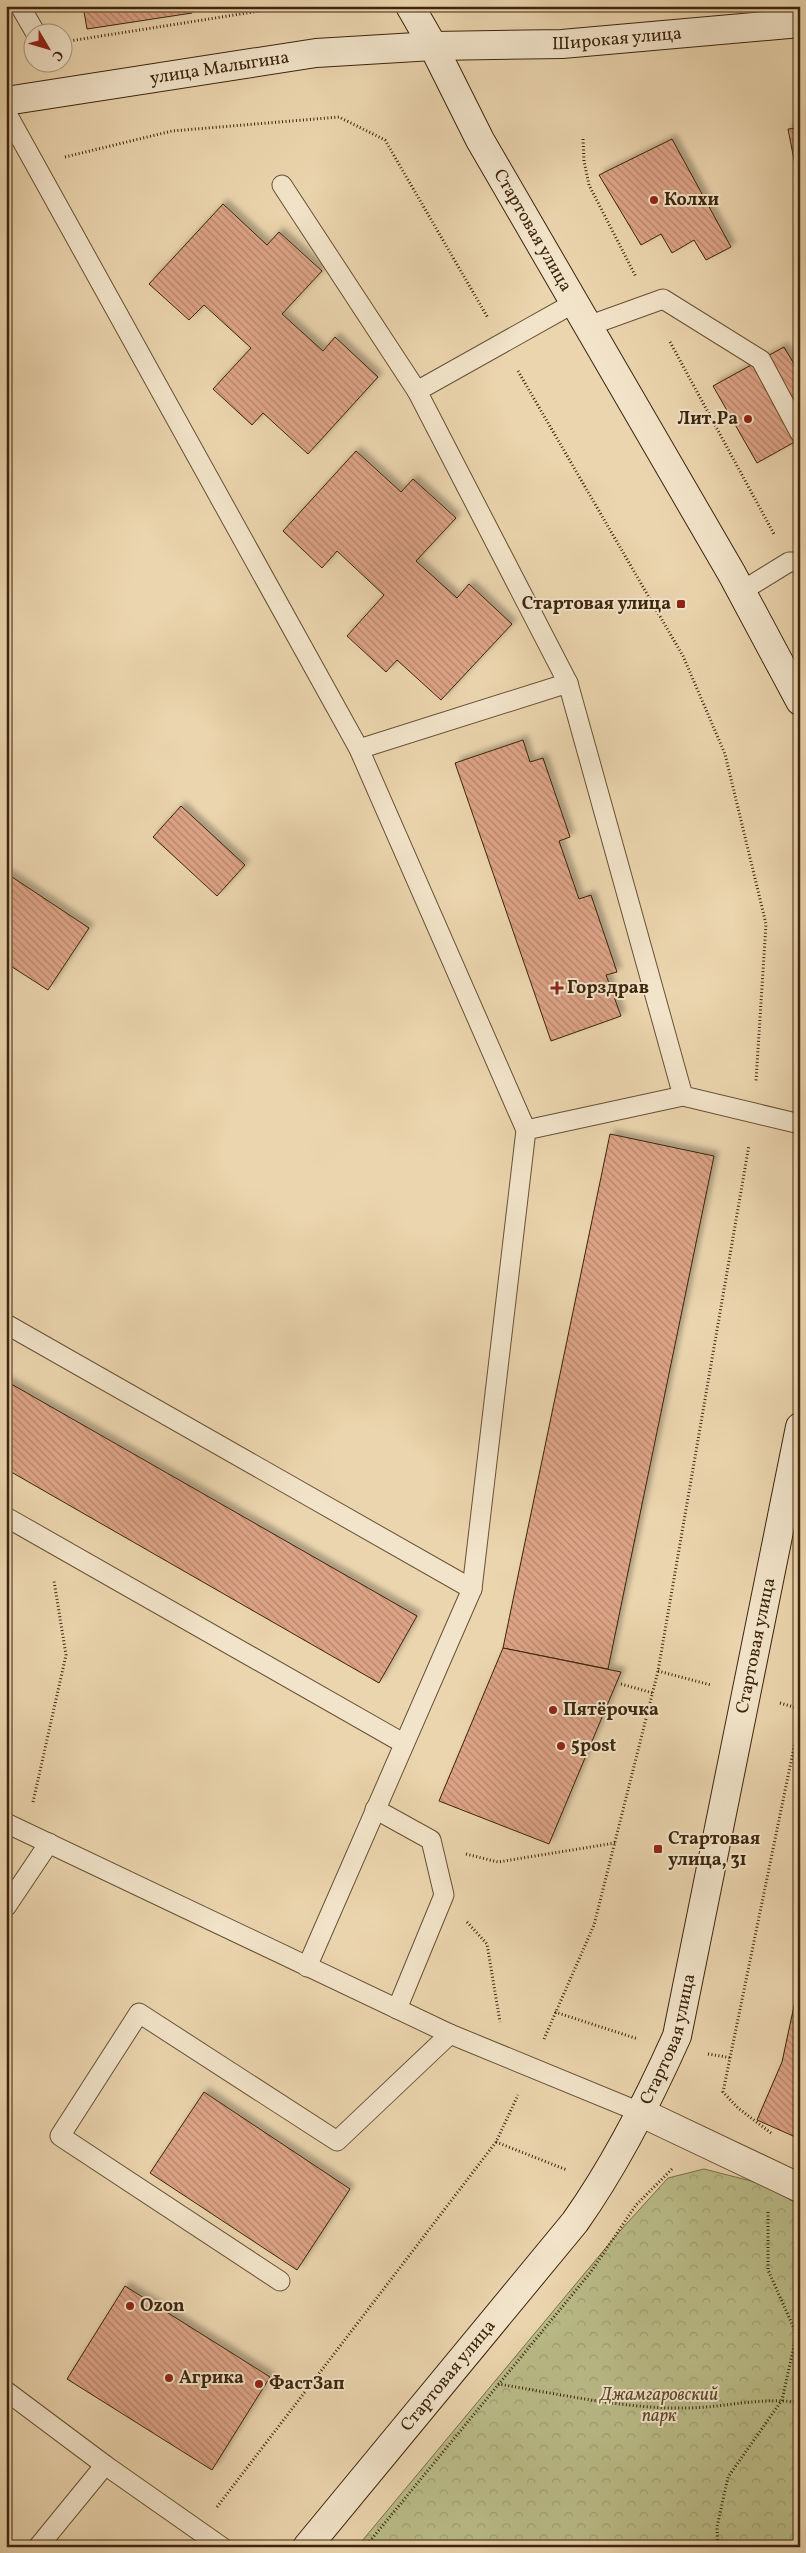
<svg xmlns="http://www.w3.org/2000/svg" width="806" height="2553" viewBox="0 0 806 2553" font-family="Vollkorn,serif">
<style>
.park{fill:url(#park-crowns);stroke:#7b704a}
.building{fill:url(#building-back-hatch);stroke:#3c250c;filter:url(#shadow)}
.lines{fill:none;stroke-linecap:round;stroke-linejoin:round}
.lane-casing{stroke:#685134;stroke-width:21}
.street-casing{stroke:#685134;stroke-width:30}
.secondary-casing{stroke:#3c250c;stroke-width:30}
.path{stroke:#3c250c;stroke-width:3;stroke-dasharray:1 2.5;stroke-linecap:butt}
.lane{stroke:#f2e4ca;stroke-width:19}
.street{stroke:#f2e4ca;stroke-width:28}
.secondary{stroke:#f2e4ca;stroke-width:28}
.poi-dot{fill:#8f2418;stroke:#f2e4ca;stroke-width:2}
.labels{text-anchor:middle;dominant-baseline:central;stroke-width:4;stroke-linejoin:round;paint-order:stroke}
.street-label{font-size:18px;fill:#3c250c;stroke:#f2e4ca}
.poi-label{font-size:18px;font-weight:bold;fill:#3c250c;stroke:#f2e4ca;text-anchor:start}
.park-label{font-size:18px;font-style:italic;fill:#5c4b2b;stroke:#f2e4ca}
</style>
<defs>
<pattern id="park-crowns" width="20" height="18" patternUnits="userSpaceOnUse" patternTransform="scale(1.25)"><rect width="20" height="18" fill="#babc88"/><path d="M2 6a3 3 0 1 1 6 0M12 15a3 3 0 1 1 6 0" fill="none" stroke="#a1a174"/></pattern>
<pattern id="building-back-hatch" width="6" height="6" patternUnits="userSpaceOnUse" patternTransform="scale(1.25)"><rect width="6" height="6" fill="#dda386"/><path d="M-1 5l2 2M0 0l6 6M5-1l2 2" fill="none" stroke="#b4856c"/></pattern>
<filter id="shadow"><feDropShadow dx="4.5" dy="-4.5" stdDeviation="2.5" flood-color="#0004"/></filter>
</defs>
<rect width="100%" height="100%" fill="#ebd5ae"/>
<filter id="stains"><feTurbulence type="fractalNoise" baseFrequency=".004" numOctaves="4"/><feColorMatrix values="0 0 0 0 .2 0 0 0 0 .09 0 0 0 0 .02 0 0 0 .5 -.17"/></filter>
<radialGradient id="worn" r=".72"><stop offset=".6" stop-color="#630" stop-opacity="0"/><stop offset="1" stop-color="#630" stop-opacity=".3"/></radialGradient>
<!-- park -->
<path class="park" d="M 704,2169 L 759,2183 L 800,2205 L 800,2547 L 357,2547 L 619,2232 L 668,2178 Z"/>
<!-- building -->
<g class="building">
<path d="M 83,6 L 191,6 L 192,13 L 87,29 Z"/>
<path d="M 800,128 L 800,174 L 797,175 L 788,129 Z"/>
<path d="M 672,139 L 731,247 L 706,260 L 694,240 L 672,253 L 661,234 L 641,245 L 599,175 Z"/>
<path d="M 223,204 L 267,245 L 279,232 L 322,271 L 282,314 L 323,351 L 335,337 L 378,377 L 308,454 L 263,413 L 252,425 L 213,389 L 251,348 L 204,305 L 189,320 L 149,284 Z"/>
<path d="M 784,347 L 800,374 L 800,439 L 757,463 L 713,386 Z"/>
<path d="M 356,451 L 401,492 L 413,479 L 456,518 L 416,561 L 457,598 L 469,584 L 512,624 L 441,700 L 397,660 L 386,672 L 347,636 L 384,595 L 337,551 L 322,568 L 283,531 Z"/>
<path d="M 523,740 L 530,762 L 543,758 L 570,837 L 559,841 L 579,899 L 591,895 L 617,972 L 606,975 L 621,1016 L 551,1041 L 455,763 Z"/>
<path d="M 181,806 L 245,865 L 217,896 L 153,837 Z"/>
<path d="M 6,873 L 89,928 L 48,990 L 6,963 Z"/>
<path d="M 610,1134 L 714,1156 L 608,1669 L 503,1648 Z"/>
<path d="M 6,1381 L 417,1616 L 379,1683 L 6,1469 Z"/>
<path d="M 503,1648 L 621,1672 L 549,1844 L 439,1801 Z"/>
<path d="M 800,1978 L 800,2139 L 757,2120 L 782,2062 Z"/>
<path d="M 204,2092 L 350,2189 L 297,2270 L 150,2173 Z"/>
<path d="M 125,2286 L 270,2377 L 212,2470 L 67,2379 Z"/>
</g>
<g class="lines">
<defs>
<g id="lane">
<path d="M 20,6 L 35,32"/>
<path d="M 6,112 L 359,749 L 526,1130 L 472,1589 L 307,1967"/>
<path d="M 282,185 L 417,391"/>
<path d="M 588,326 L 663,299 L 761,360 L 800,433"/>
<path d="M 742,591 L 789,562 L 800,562"/>
<path d="M 568,683 L 417,391 L 574,303"/>
<path d="M 359,749 L 568,683 L 683,1096 L 800,1124"/>
<path d="M 526,1130 L 683,1096"/>
<path d="M 6,1324 L 472,1589"/>
<path d="M 6,1517 L 403,1743"/>
<path d="M 375,1809 L 431,1840 L 444,1895 L 397,2009"/>
<path d="M 6,1823 L 450,2034 L 642,2113"/>
<path d="M 6,1907 L 49,1843"/>
<path d="M 280,2281 L 60,2136 L 139,2013 L 337,2141 L 450,2034"/>
<path d="M 6,2391 L 105,2465 L 222,2547"/>
<path d="M 38,2547 L 105,2465"/>
</g>
<path id="street" d="M 642,2113 L 800,2188"/>
<g id="secondary">
<path id="s1" d="M 410,6 L 433,46 L 480,140 L 732,574 L 800,701"/>
<path id="s2" d="M 6,101 L 316,53 L 433,46 L 562,44 L 800,23"/>
<path id="s3" d="M 307,2547 L 575,2222 C 616,2164 648,2101 677,2036 L 800,1427"/>
</g>
</defs>
<!-- lane casing -->
<use href="#lane" class="lane-casing"/>
<!-- street casing -->
<use href="#street" class="street-casing"/>
<!-- secondary casing -->
<use href="#secondary" class="secondary-casing"/>
<!-- path -->
<g class="path">
<path d="M 63,42 L 266,10 L 272,6"/>
<path d="M 583,139 L 584,161 L 589,185 L 636,277"/>
<path d="M 65,157 L 172,131 L 339,117 L 385,140 L 488,318"/>
<path d="M 670,342 L 774,534"/>
<path d="M 518,371 L 683,656 L 725,754 L 766,924 L 756,1081"/>
<path d="M 658,1671 L 711,1685"/>
<path d="M 621,1684 L 653,1693"/>
<path d="M 780,1703 L 800,1709"/>
<path d="M 33,1802 L 66,1655 L 54,1581"/>
<path d="M 466,1854 L 498,1862 L 615,1843"/>
<path d="M 467,1922 L 487,1944 L 500,2022"/>
<path d="M 555,2012 L 638,2039"/>
<path d="M 544,2039 L 594,1925 L 658,1671 L 749,1145"/>
<path d="M 708,2054 L 732,2058"/>
<path d="M 771,2133 L 738,2108 L 723,2092 L 800,1718"/>
<path d="M 496,2142 L 567,2170"/>
<path d="M 768,2212 L 768,2270 L 800,2342"/>
<path d="M 498,2384 C 560,2394 624,2409 686,2408 C 724,2408 762,2396 800,2403"/>
<path d="M 217,2507 L 496,2142 L 518,2095"/>
<path d="M 365,2547 L 590,2273 L 636,2205 L 673,2168"/>
<path d="M 718,2547 L 717,2527 L 728,2477 L 782,2400 L 796,2337"/>
</g>
<!-- lane -->
<use href="#lane" class="lane"/>
<!-- street -->
<use href="#street" class="street"/>
<!-- secondary -->
<use href="#secondary" class="secondary"/>
</g>
<!-- markers -->
<g class="poi-dot">
<circle cx="654" cy="200" r="5"/>
<circle cx="748" cy="419" r="5"/>
<rect x="676" y="599" width="10" height="10" rx="2.5"/>
<path d="M554.5 980.5h5v5h5v5h-5v5h-5v-5h-5v-5h5z"/>
<circle cx="553" cy="1710" r="5"/>
<circle cx="561" cy="1746" r="5"/>
<rect x="653" y="1844" width="10" height="10" rx="2.5"/>
<circle cx="130" cy="2306" r="5"/>
<circle cx="169" cy="2378" r="5"/>
<circle cx="259" cy="2384" r="5"/>
</g>
<g class="labels">
<!-- street labels -->
<g class="street-label">
<text stroke="none"><textPath href="#s2" startOffset="615">Широкая улица</textPath></text>
<text stroke="none"><textPath href="#s2" startOffset="216">улица Малыгина</textPath></text>
<text stroke="none"><textPath href="#s1" startOffset="256">Стартовая улица</textPath></text>
<text stroke="none"><textPath href="#s3" startOffset="1032">Стартовая улица</textPath></text>
<text stroke="none"><textPath href="#s3" startOffset="628">Стартовая улица</textPath></text>
<text stroke="none"><textPath href="#s3" startOffset="222">Стартовая улица</textPath></text>
</g>
<!-- poi labels -->
<g class="poi-label">
<text x="664" y="200">Колхи</text>
<text x="738" y="419" text-anchor="end">Лит.Ра</text>
<text x="671" y="604" text-anchor="end">Стартовая улица</text>
<text x="567" y="988">Горздрав</text>
<text x="563" y="1710">Пятёрочка</text>
<text x="571" y="1746">5post</text>
<text x="668" y="1839">Стартовая<tspan x="668" dy="21">улица, 31</tspan></text>
<text x="140" y="2306">Ozon</text>
<text x="179" y="2378">Агрика</text>
<text x="269" y="2384">ФастЗап</text>
</g>
<!-- park labels -->
<g class="park-label">
<text x="659" y="2395">Джамгаровский<tspan x="659" dy="21">парк</tspan></text>
</g>
</g>
<!-- margin -->
<rect width="806" height="2553" fill="none" stroke="#ebd5ae" stroke-width="25"/>
<rect x="8" y="8" width="791" height="2538" fill="none" stroke="#3c250c" stroke-width="2.5"/>
<rect x="12" y="12" width="781" height="2528" fill="none" stroke="#3c250c"/>
<!-- north arrow -->
<g transform="translate(48 48) rotate(128)"><circle r="24" fill="#f2e4ca" stroke="#a9987e"/>
<path d="M0-4L9 19L0 12L-9 19Z" fill="#8f2418"/>
<text y="-8" font-size="14" font-weight="bold" text-anchor="middle" fill="#3c250c">С</text>
</g>
<rect width="100%" height="100%" filter="url(#stains)"/>
<rect width="100%" height="100%" fill="url(#worn)"/>
</svg>
